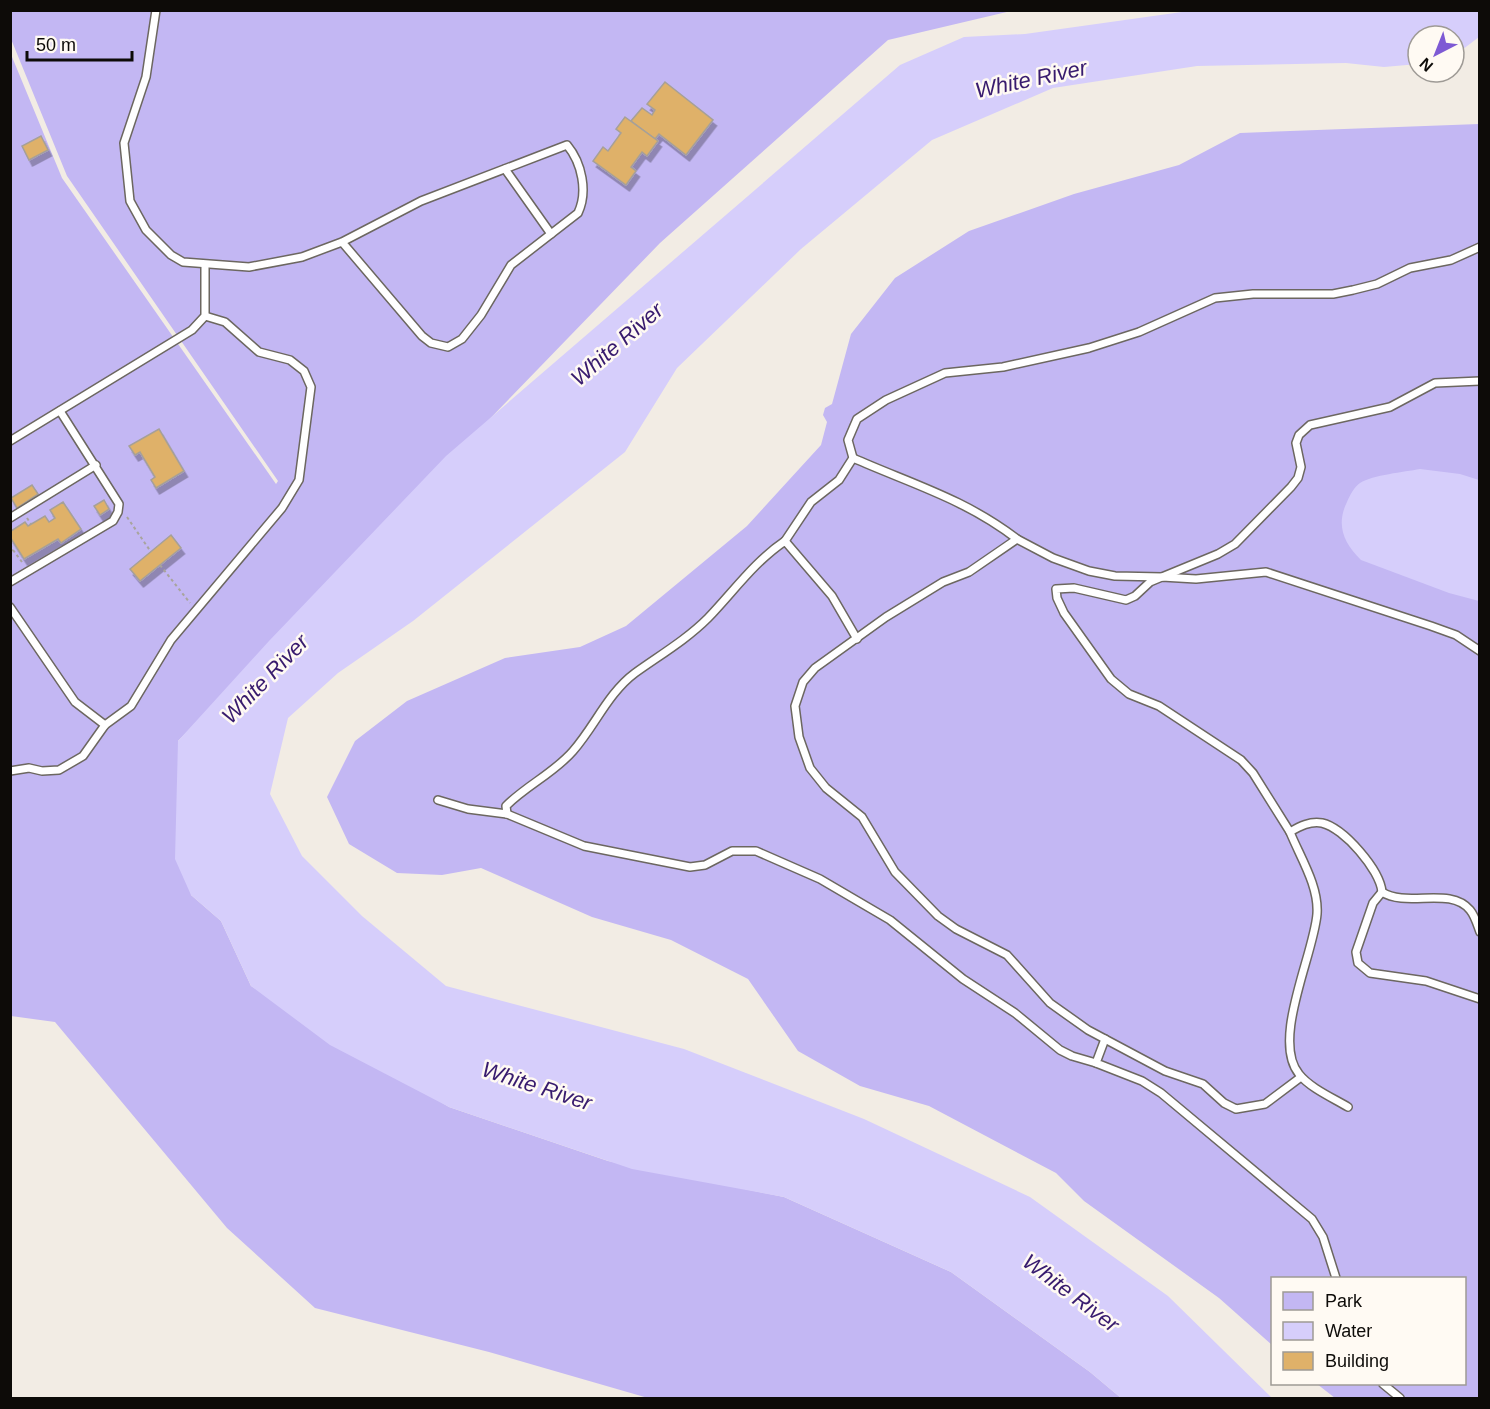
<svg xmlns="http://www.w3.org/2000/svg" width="1490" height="1409" viewBox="0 0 1490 1409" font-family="Helvetica,sans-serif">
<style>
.green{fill:#c3b7f3}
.water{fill:#d6cefb}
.building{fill:#dfb169;stroke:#a6a098;stroke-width:1.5;filter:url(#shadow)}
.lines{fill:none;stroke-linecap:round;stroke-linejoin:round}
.lane-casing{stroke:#6c6760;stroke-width:10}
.path{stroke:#a8a49d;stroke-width:2;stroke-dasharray:3 3;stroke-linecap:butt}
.lane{stroke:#fff;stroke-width:7}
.labels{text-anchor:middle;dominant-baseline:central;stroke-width:5;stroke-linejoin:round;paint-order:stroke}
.water-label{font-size:22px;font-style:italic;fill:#381b6e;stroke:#fffaf3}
</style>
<defs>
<filter id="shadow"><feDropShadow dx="3.5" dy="6" stdDeviation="0" flood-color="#0004"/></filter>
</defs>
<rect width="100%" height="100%" fill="#f2ece4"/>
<!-- green -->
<g class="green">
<path d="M 11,11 L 1011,11 L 888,40 L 660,243 L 178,741 L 191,895 L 221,921 L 251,986 L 449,1107 L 608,1161 L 784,1197 L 951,1272 L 1090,1372 L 1121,1398 L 648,1398 L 489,1352 L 315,1308 L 227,1228 L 55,1022 L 11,1016 L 10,52 L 62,178 L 276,484 L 278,481 L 67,176 L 11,39 Z"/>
<path d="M 1479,124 L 1479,1398 L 1335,1398 L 1317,1384 L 1464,1384 L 1464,1278 L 1272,1278 L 1272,1345 L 1219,1298 L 1084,1201 L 1056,1173 L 929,1106 L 860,1086 L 798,1051 L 748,979 L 671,940 L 592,917 L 481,868 L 442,875 L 397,873 L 349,844 L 327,797 L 355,741 L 407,701 L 505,658 L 580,647 L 626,626 L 747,526 L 821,445 L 827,422 L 823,415 L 825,408 L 832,404 L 851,334 L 895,278 L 969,231 L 1074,194 L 1179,165 L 1240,133 Z"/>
</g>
<!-- water -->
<g class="water">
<path d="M 1189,11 L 1479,11 L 1479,37 L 1454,56 L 1454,36 L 1418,36 L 1418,64 L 1384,67 L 1346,63 L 1197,66 L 1053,88 L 932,140 L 801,249 L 677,368 L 625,452 L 413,621 L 338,673 L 288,718 L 270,794 L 302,856 L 362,916 L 446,986 L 684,1049 L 864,1119 L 1030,1197 L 1168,1296 L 1272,1398 L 1121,1398 L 1090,1372 L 951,1272 L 784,1197 L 632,1169 L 449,1107 L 330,1045 L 251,986 L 221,921 L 191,895 L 175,859 L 178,741 L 269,641 L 446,456 L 900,65 L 964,37 L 1025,34 Z"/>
<path d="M 1420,469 L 1460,474 L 1479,480 L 1479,601 L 1449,593 L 1361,560 C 1343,543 1336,524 1347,502 C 1350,495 1354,487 1360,483 C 1373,475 1404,472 1420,469 Z"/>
</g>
<!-- building -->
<g class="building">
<path d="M 665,82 L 713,120 L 686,155 L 659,134 L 655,139 L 631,121 L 642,108 L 652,115 L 655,110 L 647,104 Z"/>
<path d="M 625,117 L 658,141 L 647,156 L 642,152 L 631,167 L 636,171 L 626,185 L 593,161 L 603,147 L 608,151 L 621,133 L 616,129 Z"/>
<path d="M 41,136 L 48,150 L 29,160 L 22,146 Z"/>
<path d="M 159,429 L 184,471 L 156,488 L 151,480 L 155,477 L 140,452 L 135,455 L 129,446 Z"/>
<path d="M 32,485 L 38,494 L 17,508 L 11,498 Z"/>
<path d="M 104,500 L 109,509 L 100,515 L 94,506 Z"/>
<path d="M 63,502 L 81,529 L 61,543 L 58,539 L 24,559 L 10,537 L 11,531 L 25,522 L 28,526 L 45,516 L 49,522 L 55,518 L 50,510 Z"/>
<path d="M 171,535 L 181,548 L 140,581 L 130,569 Z"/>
</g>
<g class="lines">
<defs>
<g id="lane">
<path d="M 156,10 L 146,77 L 124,143 L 130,201 L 146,230 L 171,255 L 183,262 L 249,267 L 302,257 L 342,242 L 421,201 L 567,145 C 582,163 588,192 578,213 L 511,265 L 481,315 L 462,339 L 448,347 L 431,343 L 422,336 L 342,242"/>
<path d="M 505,169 L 551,234"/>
<path d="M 10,441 L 192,330 L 205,316 L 205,265"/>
<path d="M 853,458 C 912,484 965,499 1017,539"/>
<path d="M 10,518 L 96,465"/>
<path d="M 785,541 L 811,502 L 839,480 L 853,458 L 848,440 L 857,419 L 886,400 L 945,373 L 1003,367 L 1089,348 L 1139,332 L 1215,298 L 1253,294 L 1333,294 L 1353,290 L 1377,284 L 1410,268 L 1451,260 L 1480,247"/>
<path d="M 10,582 L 113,521 L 118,512 L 119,504 L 60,411"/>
<path d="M 10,607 L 75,702 L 105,725"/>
<path d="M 10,771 L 29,768 L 42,771 L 59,770 L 83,756 L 105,725 L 131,706 L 171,640 L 282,508 L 299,480 L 311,387 L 304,371 L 290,360 L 259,352 L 225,322 L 205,316"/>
<path d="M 438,800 L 468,809 L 507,814 L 584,846 L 690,867 L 705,865 L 732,851 L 756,851 L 820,879 L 890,920 L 963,979 L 1015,1013 L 1060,1050 L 1072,1056 L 1096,1063"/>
<path d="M 507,814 L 506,806 C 527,785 554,773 573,751 C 595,726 608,693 635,673 C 660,655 686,640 708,618 C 734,591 754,562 785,541 L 832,596 L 857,639"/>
<path d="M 1290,832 C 1300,857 1319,886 1317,914 C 1314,954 1271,1040 1299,1074 C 1310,1088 1333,1098 1348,1107"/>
<path d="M 1382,892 C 1380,870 1344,828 1322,823 C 1310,821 1300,826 1290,832 L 1253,773 L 1241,760 L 1159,706 L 1129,694 L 1111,679 L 1064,613 L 1057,598 L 1056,589 L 1074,588 L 1126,600 L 1135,596 L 1150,582 L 1162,577 L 1196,579 L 1266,572 L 1431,626 L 1456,635 L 1480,651"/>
<path d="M 1382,892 L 1373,903 L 1356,952 L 1358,963 L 1370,973 L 1426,981 L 1480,999"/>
<path d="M 1382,892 C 1407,908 1450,886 1470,910 C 1475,916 1477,924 1480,932"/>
<path d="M 1105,1039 L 1096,1063 L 1142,1081 L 1161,1093 L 1312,1219 L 1323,1237 L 1336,1278"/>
<path d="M 1301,1077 L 1265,1104 L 1236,1109 L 1224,1103 L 1203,1084 L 1165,1071 L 1088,1030 L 1050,1003 L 1007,955 L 956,929 L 938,916 L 895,872 L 862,817 L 826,788 L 810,768 L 799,737 L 795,706 L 803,682 L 815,668 L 886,617 L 943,582 L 969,572 L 1017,539 L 1053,558 L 1089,571 L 1115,576 L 1162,577 L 1218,554 L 1235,544 L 1291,487 L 1298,478 L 1301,467 L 1296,443 L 1299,435 L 1310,425 L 1390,407 L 1435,383 L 1480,381"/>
<path d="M 1383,1384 L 1400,1398"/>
</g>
</defs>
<!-- lane casing -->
<use href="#lane" class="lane-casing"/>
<!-- path -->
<g class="path">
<path d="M 127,517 L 151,552"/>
<path d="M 27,518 L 31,524"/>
<path d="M 10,545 L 13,550 L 10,551"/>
<path d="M 13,550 L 22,562"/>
<path d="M 160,565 L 190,603"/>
</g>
<!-- lane -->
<use href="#lane" class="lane"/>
</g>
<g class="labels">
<!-- water labels -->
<g class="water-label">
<text transform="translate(1031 79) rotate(-12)">White River</text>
<text transform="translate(617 344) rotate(-41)">White River</text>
<text transform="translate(265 679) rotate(-46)">White River</text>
<text transform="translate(537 1086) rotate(18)">White River</text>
<text transform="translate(1071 1293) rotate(37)">White River</text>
</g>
</g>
<!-- border -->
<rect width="1490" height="1409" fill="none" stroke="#0d0b08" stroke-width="24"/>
<!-- legend -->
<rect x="1271" y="1277" width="195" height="108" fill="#fffaf3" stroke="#9e9a95" stroke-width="1.5"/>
<rect x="1283" y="1292" width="30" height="18" fill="#c3b7f3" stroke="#9e9a95" stroke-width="1.5"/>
<text x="1325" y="1307" font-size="18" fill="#0d0b08">Park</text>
<rect x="1283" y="1322" width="30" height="18" fill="#d6cefb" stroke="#9e9a95" stroke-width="1.5"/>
<text x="1325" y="1337" font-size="18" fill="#0d0b08">Water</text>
<rect x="1283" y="1352" width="30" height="18" fill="#dfb169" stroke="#9e9a95" stroke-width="1.5"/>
<text x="1325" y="1367" font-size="18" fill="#0d0b08">Building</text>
<!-- north arrow -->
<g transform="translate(1436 54) rotate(222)"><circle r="28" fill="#fffaf3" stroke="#9e9a95" stroke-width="1.5"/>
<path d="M0-4.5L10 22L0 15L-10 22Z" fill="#7e5ad4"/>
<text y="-9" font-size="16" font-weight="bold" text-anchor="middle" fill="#0d0b08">N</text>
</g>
<!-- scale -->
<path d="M27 51v9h105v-9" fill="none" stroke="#0d0b08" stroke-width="3"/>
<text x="36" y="51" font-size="18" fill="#0d0b08" stroke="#fffaf3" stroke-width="4.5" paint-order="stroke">50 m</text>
</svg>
